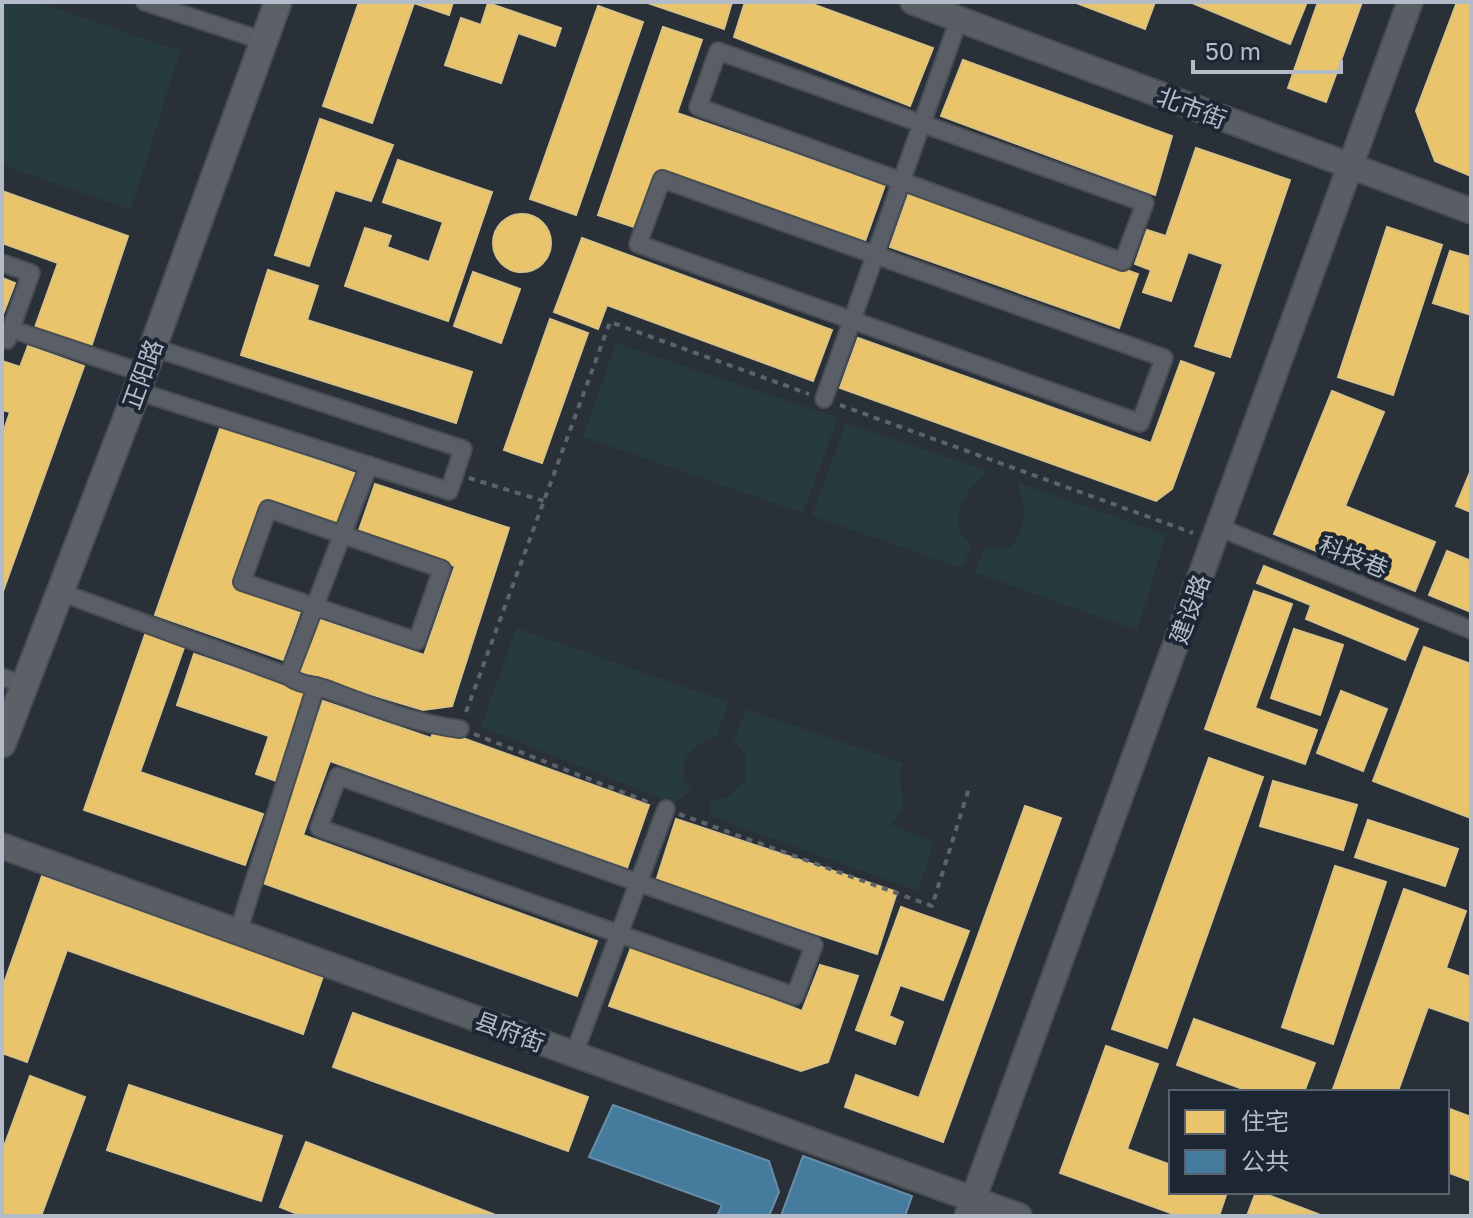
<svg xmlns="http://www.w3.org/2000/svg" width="1473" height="1218" viewBox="0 0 1473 1218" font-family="'Golos Text','Noto Sans SC',sans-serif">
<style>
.green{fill:#273a3e}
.homes{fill:#e9c46a;stroke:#d9c286;stroke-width:2}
.public{fill:#457b9d;stroke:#668eaa;stroke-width:2}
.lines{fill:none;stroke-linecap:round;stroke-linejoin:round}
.street-casing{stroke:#484c53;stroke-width:20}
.secondary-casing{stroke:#484c53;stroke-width:28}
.primary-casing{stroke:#484c55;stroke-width:30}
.path{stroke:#5d636a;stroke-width:4;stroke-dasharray:6 6;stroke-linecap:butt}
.street{stroke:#5a5e66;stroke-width:16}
.secondary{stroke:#595d64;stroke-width:24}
.primary{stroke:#5c6168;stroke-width:26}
.labels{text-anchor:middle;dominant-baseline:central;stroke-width:8;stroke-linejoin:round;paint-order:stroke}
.street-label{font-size:24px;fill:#b4bcc9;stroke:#1d2633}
</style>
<rect width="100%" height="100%" fill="#2a3038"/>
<!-- green -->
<g class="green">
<path d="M 2,2 L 36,2 L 180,51 L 131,210 L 2,165 Z"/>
<path d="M 616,343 L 838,418 L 803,513 L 583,437 Z"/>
<path d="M 846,423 L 988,471 C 968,488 939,524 972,545 L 962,568 L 812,516 Z"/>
<path d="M 1017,482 L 1166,535 L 1137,630 L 975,573 L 984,547 L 1012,547 C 1027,523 1027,507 1017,482 Z"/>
<path d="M 516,628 L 728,702 L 717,736 C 691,743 672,767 691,791 L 673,803 L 481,727 Z"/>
<path d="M 746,709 L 903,763 C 893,792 916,800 890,824 L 934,842 L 918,891 L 710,816 L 711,800 L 728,797 L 746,780 L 746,756 L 734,740 Z"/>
</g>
<!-- homes -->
<g class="homes">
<path d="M 359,2 L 453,2 L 449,15 L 414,3 L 372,123 L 323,106 Z"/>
<path d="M 645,2 L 732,2 L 724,29 Z"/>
<path d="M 745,2 L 807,2 L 933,48 L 910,106 L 734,37 Z"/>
<path d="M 1074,2 L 1155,2 L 1145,29 Z"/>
<path d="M 1190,2 L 1307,2 L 1290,44 Z"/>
<path d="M 1318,2 L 1362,2 L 1326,102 L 1288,88 Z"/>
<path d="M 1457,2 L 1471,2 L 1471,176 L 1435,161 L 1416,111 Z"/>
<path d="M 488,3 L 561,28 L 555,46 L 518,33 L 501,83 L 445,65 L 461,18 L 481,25 Z"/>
<path d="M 598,6 L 643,22 L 576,215 L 530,199 Z"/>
<path d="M 663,27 L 702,40 L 677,113 L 885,185 L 865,241 L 660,171 L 640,229 L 598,215 Z"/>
<path d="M 963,60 L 1172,136 L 1155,195 L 941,116 Z"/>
<path d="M 320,119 L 393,145 L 371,201 L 335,190 L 309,266 L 275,255 Z"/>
<path d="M 1196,148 L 1290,180 L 1230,357 L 1195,346 L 1223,264 L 1188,252 L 1171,301 L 1143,292 L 1151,270 L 1135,264 L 1147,230 L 1166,236 Z"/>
<path d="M 398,160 L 492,192 L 448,321 L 345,286 L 365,228 L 391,236 L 387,247 L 429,262 L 443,222 L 383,202 Z"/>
<path d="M 2,191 L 128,236 L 91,347 L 34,330 L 58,263 L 2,243 Z"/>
<path d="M 909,193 L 1138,274 L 1119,328 L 890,247 Z"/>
<circle cx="522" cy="243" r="29"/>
<path d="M 1387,227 L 1442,245 L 1393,395 L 1338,377 Z"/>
<path d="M 582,238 L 832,330 L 813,381 L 607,305 L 598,329 L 554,312 Z"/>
<path d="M 1450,251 L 1471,257 L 1471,315 L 1433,303 Z"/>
<path d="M 268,270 L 318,286 L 307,320 L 472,372 L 456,423 L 241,355 Z"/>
<path d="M 473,272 L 520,289 L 501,343 L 454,326 Z"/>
<path d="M 2,278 L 15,283 L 2,317 Z"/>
<path d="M 550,319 L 588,333 L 542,463 L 504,450 Z"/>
<path d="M 858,338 L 1151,443 L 1181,361 L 1214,373 L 1172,489 L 1156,501 L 840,388 Z"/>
<path d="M 28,346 L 84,366 L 2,594 L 2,436 L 10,412 L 2,410 L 2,361 L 20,367 Z"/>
<path d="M 1332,391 L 1384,412 L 1345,506 L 1435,542 L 1415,591 L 1274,534 Z"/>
<path d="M 221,426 L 360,475 L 342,527 L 263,499 L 233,585 L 301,609 L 283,660 L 155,615 Z"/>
<path d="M 1471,470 L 1471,512 L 1456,506 Z"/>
<path d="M 375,484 L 509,528 L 452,706 L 423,710 L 300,673 L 318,619 L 424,655 L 455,566 L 358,533 Z"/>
<path d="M 1447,551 L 1471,561 L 1471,612 L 1429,595 Z"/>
<path d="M 1264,566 L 1418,629 L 1405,660 L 1306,619 L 1311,605 L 1257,583 Z"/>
<path d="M 1254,591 L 1292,604 L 1255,708 L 1317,730 L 1305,764 L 1205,729 Z"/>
<path d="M 147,629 L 186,642 L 140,772 L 263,814 L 245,865 L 84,810 Z"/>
<path d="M 1294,629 L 1343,645 L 1320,715 L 1271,698 Z"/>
<path d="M 1424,647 L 1471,664 L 1471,818 L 1373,781 Z"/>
<path d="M 194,654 L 306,692 L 276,781 L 256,774 L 269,736 L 177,705 Z"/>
<path d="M 1341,691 L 1387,709 L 1363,771 L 1317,753 Z"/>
<path d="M 323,701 L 431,738 L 435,728 L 649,805 L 627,868 L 330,761 L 303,835 L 597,941 L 577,996 L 257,881 Z"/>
<path d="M 1209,758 L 1263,777 L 1167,1048 L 1112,1029 Z"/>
<path d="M 1273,781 L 1357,805 L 1343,850 L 1260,826 Z"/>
<path d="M 1025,806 L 1061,818 L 943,1142 L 845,1107 L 856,1075 L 919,1098 Z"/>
<path d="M 676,819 L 897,892 L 877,954 L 656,881 Z"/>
<path d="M 1368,820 L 1458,849 L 1445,886 L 1355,857 Z"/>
<path d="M 1335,866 L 1386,882 L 1333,1044 L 1282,1027 Z"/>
<path d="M 42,876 L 323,976 L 303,1034 L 67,950 L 27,1062 L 2,1053 L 2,989 Z"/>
<path d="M 1404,889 L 1466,911 L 1446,968 L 1471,977 L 1471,1022 L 1428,1007 L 1398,1091 L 1401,1092 L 1332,1092 Z"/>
<path d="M 901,907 L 969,931 L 943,1000 L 900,985 L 889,1016 L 903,1022 L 895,1044 L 856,1030 Z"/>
<path d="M 632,945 L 802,1011 L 820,965 L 858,976 L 828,1062 L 801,1071 L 609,1006 Z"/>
<path d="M 353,1013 L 588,1097 L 568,1151 L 333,1067 Z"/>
<path d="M 1194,1019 L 1315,1063 L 1304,1092 L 1251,1092 L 1177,1065 Z"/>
<path d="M 1106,1046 L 1158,1064 L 1127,1149 L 1171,1165 L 1171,1192 L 1227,1192 L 1219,1216 L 1179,1216 L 1060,1173 Z"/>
<path d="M 30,1076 L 85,1097 L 41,1216 L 2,1216 L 2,1152 Z"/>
<path d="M 129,1085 L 282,1136 L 261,1201 L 107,1150 Z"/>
<path d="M 1447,1108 L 1471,1117 L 1471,1181 L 1447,1172 Z"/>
<path d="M 306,1142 L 498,1216 L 302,1216 L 280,1207 Z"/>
<path d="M 1256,1192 L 1260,1192 L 1323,1216 L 1247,1216 Z"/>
</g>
<!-- public -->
<g class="public">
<path d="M 613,1105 L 769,1161 L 779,1192 L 769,1216 L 717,1216 L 722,1205 L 589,1157 Z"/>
<path d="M 803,1156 L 912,1196 L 905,1216 L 781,1216 Z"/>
</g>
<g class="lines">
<defs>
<g id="street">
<path d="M 145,2 L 264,41"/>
<path d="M 718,51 L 1145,203 L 1123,262 L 698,107 Z"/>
<path d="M 662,179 L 1164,358 L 1140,423 L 638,244 Z"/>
<path d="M 2,263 L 31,273 L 7,340 L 2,339"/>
<path d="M 11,329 L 143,373"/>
<path d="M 152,347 L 463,449 L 449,491 L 455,474"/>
<path d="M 137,391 L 449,491"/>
<path d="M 824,399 L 959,19"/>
<path d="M 268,509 L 442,569 L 417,641 L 242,582 Z"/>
<path d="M 1218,527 L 1471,630"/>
<path d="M 60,592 L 288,676 C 300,685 309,684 323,688 C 369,705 412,723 460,729"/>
<path d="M 288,676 L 369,465"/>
<path d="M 2,677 L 24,685"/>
<path d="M 338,776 L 814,945 L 795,996 L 319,828 Z"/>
<path d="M 238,932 L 316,686"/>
<path d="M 574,1054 L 666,809"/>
</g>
<g id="secondary">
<path d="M 913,2 L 1471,211"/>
<path d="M 2,846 L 1019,1216"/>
<path d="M 967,1216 L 1410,2"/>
</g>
<path id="primary" d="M 2,744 L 137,391 L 278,2"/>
</defs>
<!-- street casing -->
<use href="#street" class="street-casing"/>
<!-- secondary casing -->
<use href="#secondary" class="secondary-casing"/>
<!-- primary casing -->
<use href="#primary" class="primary-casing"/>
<!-- path -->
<g class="path">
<path d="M 840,405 L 1193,533"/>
<path d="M 469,478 L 544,501"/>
<path d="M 466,712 L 610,322 L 809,394"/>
<path d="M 474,734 L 653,804"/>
<path d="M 679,814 L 932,906 L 970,785"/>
</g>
<!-- street -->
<use href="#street" class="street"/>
<!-- secondary -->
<use href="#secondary" class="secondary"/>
<!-- primary -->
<use href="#primary" class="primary"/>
</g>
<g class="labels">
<!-- street labels -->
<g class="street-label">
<text transform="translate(1192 107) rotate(21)">北市街</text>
<text transform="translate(142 374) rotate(-70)">正阳路</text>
<text transform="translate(1354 556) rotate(22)">科技巷</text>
<text transform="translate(1189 609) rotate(-70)">建设路</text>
<text transform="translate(510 1031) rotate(20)">县府街</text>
</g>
</g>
<!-- border -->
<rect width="1473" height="1218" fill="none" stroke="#b4bcc9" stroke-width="8"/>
<!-- legend -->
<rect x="1169" y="1090" width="280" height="104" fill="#1d2633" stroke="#59626f" stroke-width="2"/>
<rect x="1185" y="1110" width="40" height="24" fill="#e9c46a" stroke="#59626f" stroke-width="2"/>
<text x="1241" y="1130" font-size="24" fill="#b4bcc9">住宅</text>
<rect x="1185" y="1150" width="40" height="24" fill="#457b9d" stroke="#59626f" stroke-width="2"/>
<text x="1241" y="1170" font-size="24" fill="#b4bcc9">公共</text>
<!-- scale -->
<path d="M1193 60v12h148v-12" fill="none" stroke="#b4bcc9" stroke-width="4"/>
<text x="1205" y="60" font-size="24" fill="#b4bcc9" stroke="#1d2633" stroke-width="6" paint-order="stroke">50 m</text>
</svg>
